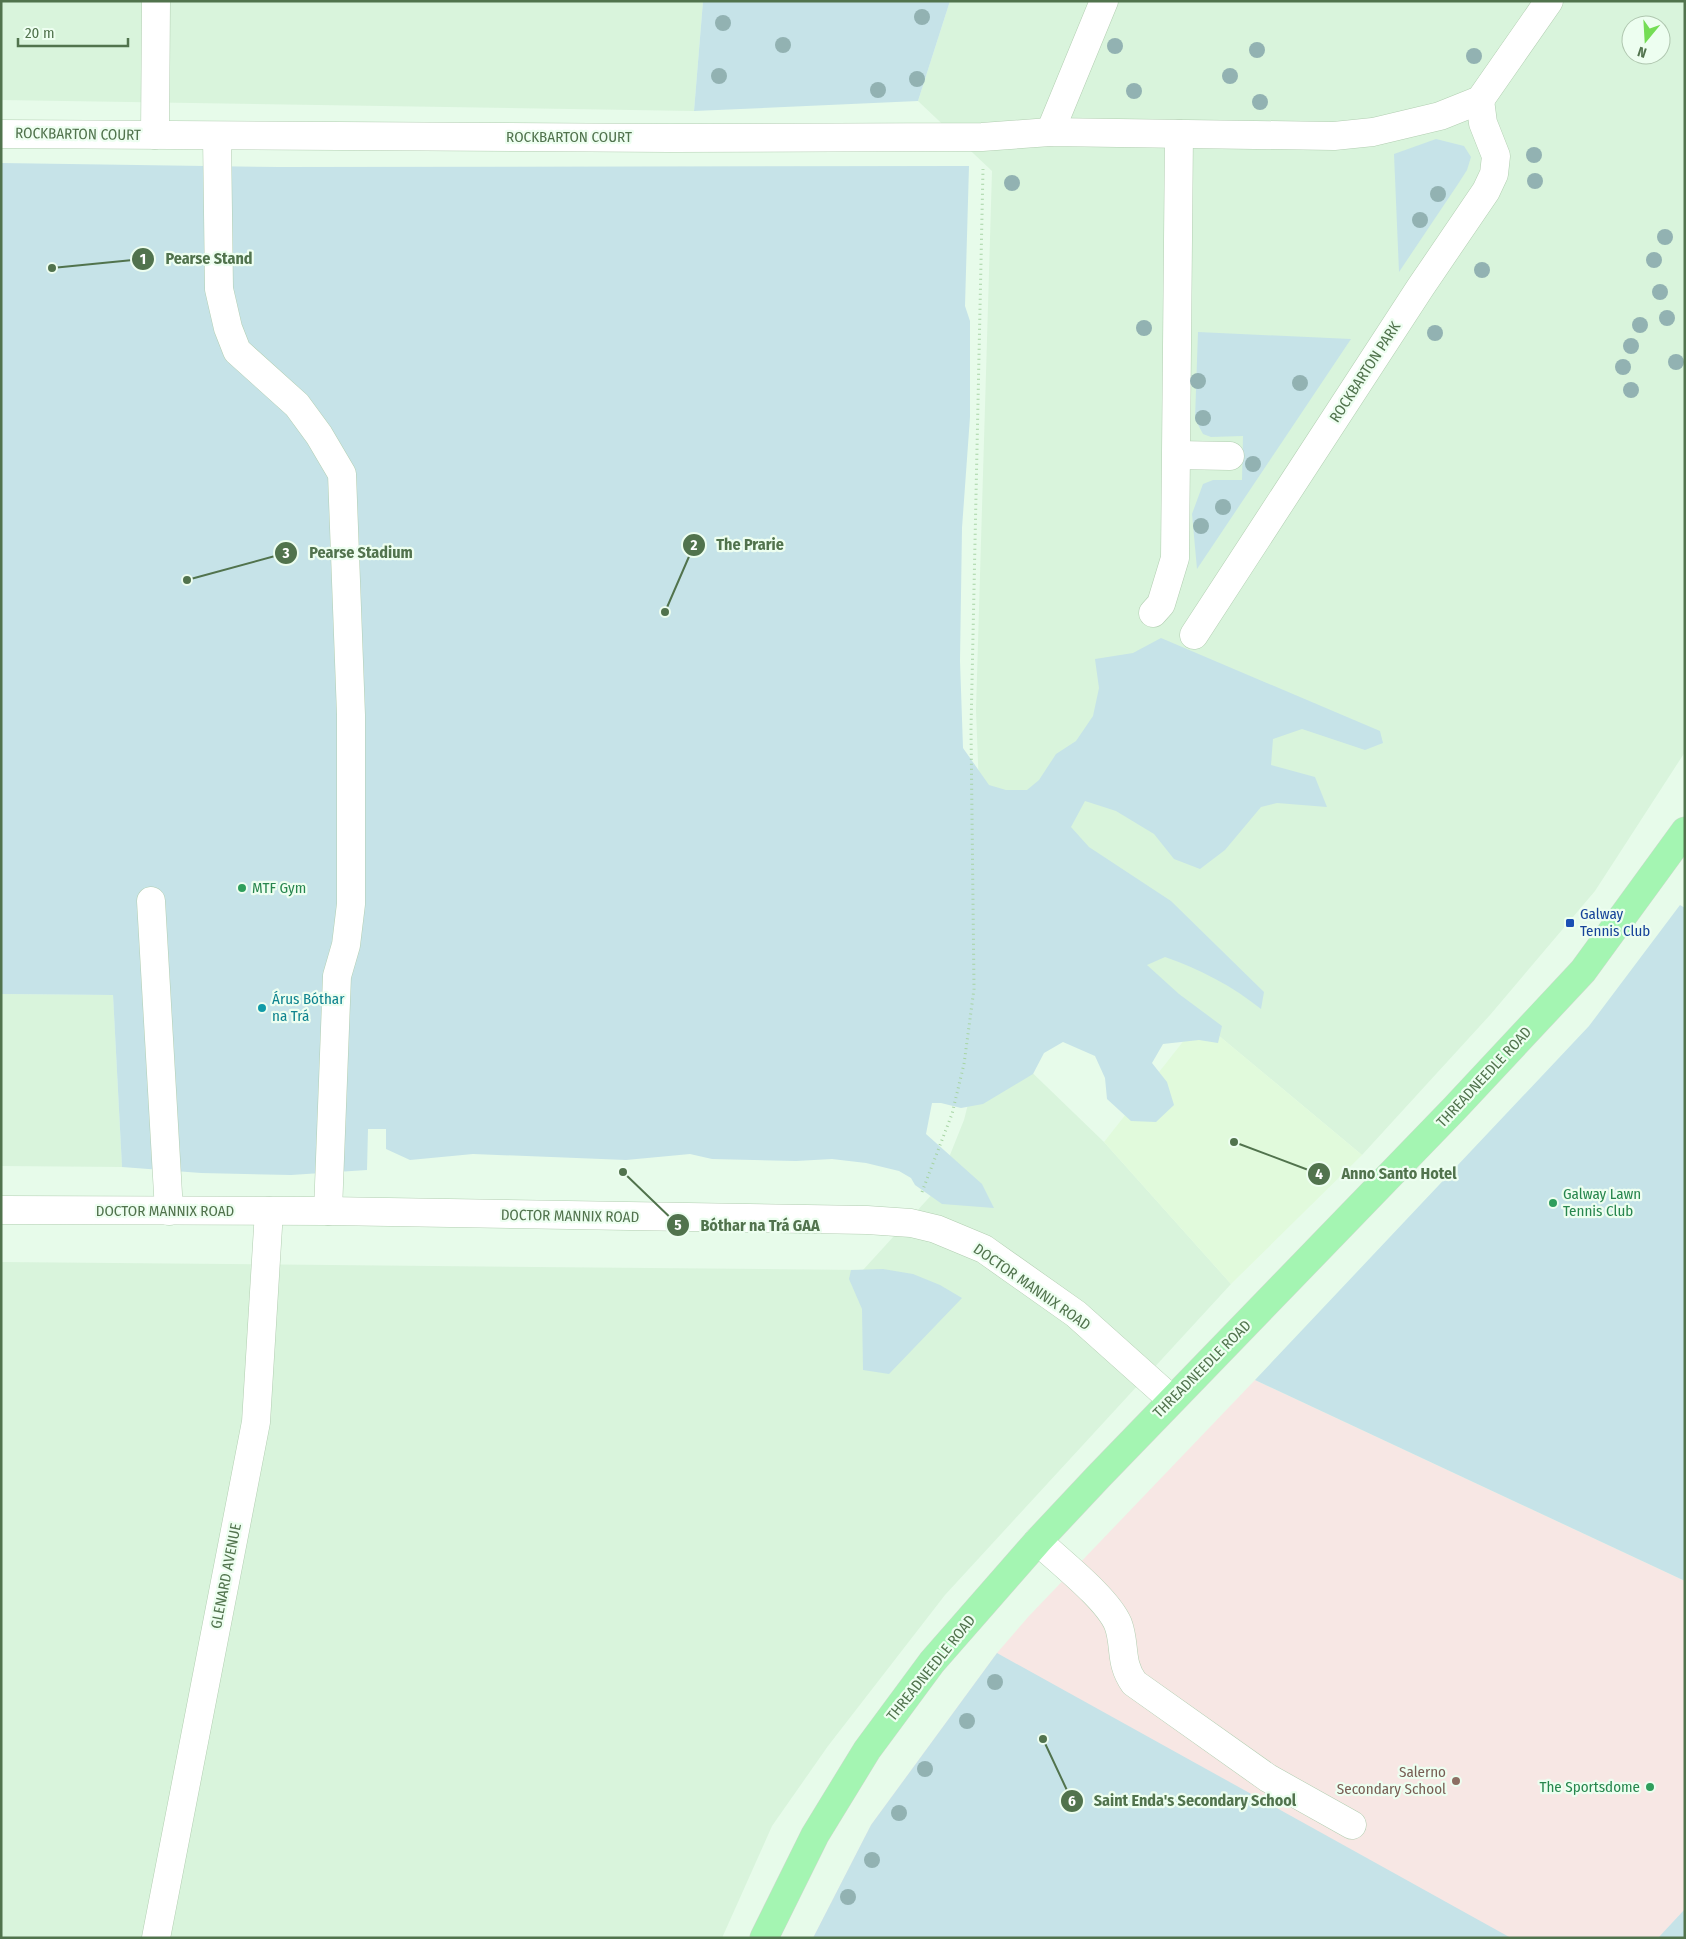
<svg xmlns="http://www.w3.org/2000/svg" width="1686" height="1939" viewBox="0 0 1686 1939" font-family="'Fira Sans Condensed',sans-serif">
<style>
.residential{fill:#d9f4dc;fill-rule:evenodd}
.commercial{fill:#e1fadc}
.education{fill:#f7e7e4}
.green{fill:#c6e3e8}
.lines{fill:none;stroke-linecap:round;stroke-linejoin:round}
.minor-casing{stroke:#b2ceb1;stroke-width:29}
.major-casing{stroke:#ced8cd;stroke-width:29}
.path{stroke:#a7d4a4;stroke-width:3;stroke-dasharray:1 4;stroke-linecap:butt}
.minor{stroke:#fff;stroke-width:28}
.major{stroke:#a4f5b2;stroke-width:28}
.tree{fill:#92b2b2}
.leisure-dot{fill:#2e9e5b;stroke:#edfef0;stroke-width:2}
.transit-dot{fill:#1a4fb4;stroke:#edfef0;stroke-width:2}
.culture-dot{fill:#0f9aa8;stroke:#edfef0;stroke-width:2}
.education-dot{fill:#8d6e63;stroke:#edfef0;stroke-width:2}
.labels{text-anchor:middle;dominant-baseline:central;stroke-width:4.5;stroke-linejoin:round;paint-order:stroke}
.street-label{font-size:15px;fill:#51734d;stroke:#edfef0}
.leisure-label{font-size:15px;fill:#27864d;stroke:#edfef0;text-anchor:start}
.transit-label{font-size:15px;fill:#164399;stroke:#edfef0;text-anchor:start}
.culture-label{font-size:15px;fill:#0d838f;stroke:#edfef0;text-anchor:start}
.education-label{font-size:15px;fill:#785e54;stroke:#edfef0;text-anchor:end}
.leader{fill:none;stroke:#51734d;stroke-width:2}
.callout-dot{fill:#51734d;stroke:#edfef0;stroke-width:2}
.mark-label{font-size:15px;text-anchor:middle;font-weight:bold;fill:#fff}
.callout-label{font-size:16px;text-anchor:middle;font-weight:bold;fill:#51734d;stroke:#edfef0;stroke-width:4.5;stroke-linejoin:round;paint-order:stroke}
</style>
<rect width="100%" height="100%" fill="#e7fbea"/>
<!-- residential -->
<g class="residential">
<path d="M 1,1 L 703,1 L 694,111 L 1,100 Z"/>
<path d="M 950,1 L 1685,1 L 1685,752 L 1595,891 L 1490,1015 L 1362,1155 L 1200,1020 L 982,867 L 976,710 L 992,171 L 918,101 ZM 1631,25 L 1661,25 L 1661,55 L 1631,55 Z"/>
<path d="M 1,994 L 113,995 L 122,1167 L 1,1166 Z"/>
<path d="M 987,1029 L 1104,1142 L 1231,1284 L 945,1595 L 828,1746 L 772,1826 L 722,1938 L 1,1938 L 1,1262 L 863,1270 L 936,1190 L 964,1120 Z"/>
</g>
<!-- commercial -->
<path class="commercial" d="M 1200,1020 L 1362,1155 L 1231,1284 L 1104,1142 Z"/>
<!-- education -->
<path class="education" d="M 1255,1380 L 1685,1581 L 1685,1938 L 813,1938 L 871,1825 L 997,1653 L 1029,1616 Z"/>
<!-- green -->
<g class="green">
<path d="M 703,1 L 950,1 L 918,101 L 694,111 Z"/>
<path d="M 1436,139 L 1464,146 L 1471,157 L 1467,170 L 1458,184 L 1399,272 L 1394,154 Z"/>
<path d="M 1,163 L 279,167 L 969,166 L 965,306 L 970,321 L 970,417 L 962,528 L 960,661 L 963,748 L 989,785 L 1006,790 L 1027,790 L 1039,780 L 1056,754 L 1076,741 L 1093,716 L 1099,688 L 1095,659 L 1133,653 L 1161,638 L 1380,731 L 1383,743 L 1365,750 L 1302,729 L 1273,739 L 1271,765 L 1315,777 L 1327,807 L 1277,803 L 1261,807 L 1225,850 L 1200,869 L 1174,859 L 1154,834 L 1116,811 L 1085,801 L 1071,827 L 1089,847 L 1171,901 L 1264,992 L 1261,1009 C 1232,986 1200,969 1165,957 L 1147,965 L 1179,994 L 1222,1026 L 1218,1043 L 1199,1040 L 1163,1044 L 1152,1063 L 1167,1082 L 1174,1105 L 1156,1122 L 1131,1121 L 1107,1099 L 1105,1078 L 1095,1056 L 1063,1042 L 1044,1053 L 1033,1074 L 983,1104 L 961,1108 L 941,1103 L 932,1103 L 926,1134 L 982,1184 L 994,1208 L 942,1204 L 915,1185 L 911,1178 L 899,1171 L 866,1163 L 832,1159 L 796,1161 L 712,1159 L 690,1154 L 626,1160 L 473,1154 L 410,1160 L 386,1149 L 386,1129 L 368,1129 L 367,1170 L 291,1175 L 201,1173 L 122,1167 L 113,995 L 1,994 Z"/>
<path d="M 1198,332 L 1351,339 L 1197,569 L 1192,514 L 1203,484 L 1213,480 L 1242,480 L 1243,436 L 1211,437 L 1203,434 L 1195,419 Z"/>
<path d="M 1680,905 L 1685,908 L 1685,1581 L 1255,1380 L 1589,1026 Z"/>
<path d="M 883,1269 L 913,1274 L 940,1285 L 962,1298 L 889,1374 L 863,1370 L 862,1309 L 849,1279 L 851,1270 Z"/>
<path d="M 997,1653 L 1511,1938 L 813,1938 L 871,1825 Z"/>
<path d="M 1685,1909 L 1685,1938 L 1658,1938 Z"/>
</g>
<g class="lines">
<defs>
<g id="minor">
<path d="M 1050,132 L 1104,1"/>
<path d="M 1,134 L 670,138 L 982,137 L 1050,132 L 1334,136 L 1373,132 L 1440,116 L 1480,100 L 1549,1"/>
<path d="M 155,135 L 156,1"/>
<path d="M 217,136 L 219,289 L 228,328 L 237,351 L 297,405 L 319,435 L 342,474 L 351,715 L 351,904 L 346,945 L 337,976 L 328,1211"/>
<path d="M 1177,455 L 1230,456"/>
<path d="M 1153,613 L 1161,604 L 1175,558 L 1179,134"/>
<path d="M 1194,635 L 1420,288 L 1486,191 L 1494,174 L 1496,156 L 1483,123 L 1480,100"/>
<path d="M 151,901 L 169,1211"/>
<path d="M 1,1210 L 328,1211 L 867,1220 L 911,1223 L 936,1229 L 984,1249 L 1076,1314 L 1171,1399"/>
<path d="M 1038,1541 C 1060,1562 1107,1598 1118,1624 C 1126,1645 1119,1662 1134,1683 L 1268,1778 L 1352,1825"/>
<path d="M 156,1938 L 256,1422 L 269,1211"/>
</g>
<path id="major" d="M 764,1938 L 815,1835 L 867,1750 L 932,1662 L 1038,1541 L 1099,1476 L 1454,1109 L 1583,971 L 1685,831"/>
</defs>
<!-- minor casing -->
<use href="#minor" class="minor-casing"/>
<!-- major casing -->
<use href="#major" class="major-casing"/>
<!-- path -->
<path class="path" d="M 922,1192 L 952,1114 L 964,1064 L 974,989 L 971,729 L 983,169"/>
<!-- minor -->
<use href="#minor" class="minor"/>
<!-- major -->
<use href="#major" class="major"/>
</g>
<!-- trees -->
<g class="tree">
<circle cx="922" cy="17" r="8"/>
<circle cx="723" cy="23" r="8"/>
<circle cx="783" cy="45" r="8"/>
<circle cx="1115" cy="46" r="8"/>
<circle cx="1257" cy="50" r="8"/>
<circle cx="1474" cy="56" r="8"/>
<circle cx="719" cy="76" r="8"/>
<circle cx="1230" cy="76" r="8"/>
<circle cx="917" cy="79" r="8"/>
<circle cx="878" cy="90" r="8"/>
<circle cx="1134" cy="91" r="8"/>
<circle cx="1260" cy="102" r="8"/>
<circle cx="1534" cy="155" r="8"/>
<circle cx="1535" cy="181" r="8"/>
<circle cx="1012" cy="183" r="8"/>
<circle cx="1438" cy="194" r="8"/>
<circle cx="1420" cy="220" r="8"/>
<circle cx="1665" cy="237" r="8"/>
<circle cx="1654" cy="260" r="8"/>
<circle cx="1482" cy="270" r="8"/>
<circle cx="1660" cy="292" r="8"/>
<circle cx="1667" cy="318" r="8"/>
<circle cx="1640" cy="325" r="8"/>
<circle cx="1144" cy="328" r="8"/>
<circle cx="1435" cy="333" r="8"/>
<circle cx="1631" cy="346" r="8"/>
<circle cx="1676" cy="362" r="8"/>
<circle cx="1623" cy="367" r="8"/>
<circle cx="1198" cy="381" r="8"/>
<circle cx="1300" cy="383" r="8"/>
<circle cx="1631" cy="390" r="8"/>
<circle cx="1203" cy="418" r="8"/>
<circle cx="1253" cy="464" r="8"/>
<circle cx="1223" cy="507" r="8"/>
<circle cx="1201" cy="526" r="8"/>
<circle cx="995" cy="1682" r="8"/>
<circle cx="967" cy="1721" r="8"/>
<circle cx="925" cy="1769" r="8"/>
<circle cx="899" cy="1813" r="8"/>
<circle cx="872" cy="1860" r="8"/>
<circle cx="848" cy="1897" r="8"/>
</g>
<!-- markers -->
<g class="leisure-dot">
<circle cx="242" cy="888" r="5"/>
<circle cx="1553" cy="1203" r="5"/>
<circle cx="1650" cy="1787" r="5"/>
</g>
<rect class="transit-dot" x="1565" y="918" width="10" height="10" rx="2.5"/>
<circle class="culture-dot" cx="262" cy="1008" r="5"/>
<circle class="education-dot" cx="1456" cy="1781" r="5"/>
<g class="labels">
<!-- street labels -->
<g class="street-label">
<text transform="translate(78 134) rotate(1)">ROCKBARTON COURT</text>
<text x="569" y="137">ROCKBARTON COURT</text>
<text transform="translate(1365 372) rotate(-57)">ROCKBARTON PARK</text>
<text transform="translate(1484 1077) rotate(-47)">THREADNEEDLE ROAD</text>
<text x="165" y="1211">DOCTOR MANNIX ROAD</text>
<text transform="translate(570 1216) rotate(1)">DOCTOR MANNIX ROAD</text>
<text transform="translate(1032 1287) rotate(35)">DOCTOR MANNIX ROAD</text>
<text transform="translate(1202 1369) rotate(-45)">THREADNEEDLE ROAD</text>
<text transform="translate(226 1576) rotate(-79)">GLENARD AVENUE</text>
<text transform="translate(931 1668) rotate(-51)">THREADNEEDLE ROAD</text>
</g>
<!-- leisure labels -->
<g class="leisure-label">
<text x="252" y="888">MTF Gym</text>
<text x="1563" y="1194">Galway Lawn<tspan x="1563" dy="17">Tennis Club</tspan></text>
<text x="1640" y="1787" text-anchor="end">The Sportsdome</text>
</g>
<!-- transit labels -->
<g class="transit-label">
<text x="1580" y="914">Galway<tspan x="1580" dy="17">Tennis Club</tspan></text>
</g>
<!-- culture labels -->
<g class="culture-label">
<text x="272" y="999">Árus Bóthar<tspan x="272" dy="17">na Trá</tspan></text>
</g>
<!-- education labels -->
<g class="education-label">
<text x="1446" y="1772">Salerno<tspan x="1446" dy="17">Secondary School</tspan></text>
</g>
</g>
<!-- callouts -->
<path class="leader" d="M52 268L143 259M665 612L694 545M187 580L286 553M1234 1142L1319 1174M623 1172L678 1225M1043 1739L1072 1801"/>
<g class="callout-dot">
<circle cx="52" cy="268" r="5"/>
<circle cx="665" cy="612" r="5"/>
<circle cx="187" cy="580" r="5"/>
<circle cx="1234" cy="1142" r="5"/>
<circle cx="623" cy="1172" r="5"/>
<circle cx="1043" cy="1739" r="5"/>
<circle cx="143" cy="259" r="12"/>
<circle cx="694" cy="545" r="12"/>
<circle cx="286" cy="553" r="12"/>
<circle cx="1319" cy="1174" r="12"/>
<circle cx="678" cy="1225" r="12"/>
<circle cx="1072" cy="1801" r="12"/>
</g>
<g class="mark-label">
<text x="143" y="264">1</text>
<text x="694" y="550">2</text>
<text x="286" y="558">3</text>
<text x="1319" y="1179">4</text>
<text x="678" y="1230">5</text>
<text x="1072" y="1806">6</text>
</g>
<g class="callout-label">
<text x="209" y="264">Pearse Stand</text>
<text x="750" y="550">The Prarie</text>
<text x="361" y="558">Pearse Stadium</text>
<text x="1399" y="1179">Anno Santo Hotel</text>
<text x="760" y="1231">Bóthar na Trá GAA</text>
<text x="1195" y="1806">Saint Enda's Secondary School</text>
</g>
<!-- border -->
<rect width="1686" height="1939" fill="none" stroke="#51734d" stroke-width="5"/>
<!-- north arrow -->
<g transform="translate(1646 40) rotate(198)"><circle r="24" fill="#edfef0" stroke="#afc6af"/>
<path d="M0-4L9 19L0 12L-9 19Z" fill="#74dd55"/>
<text y="-8" font-size="14" font-weight="bold" text-anchor="middle" fill="#51734d">N</text>
</g>
<!-- scale -->
<path d="M18 38v8h110v-8" fill="none" stroke="#51734d" stroke-width="2.5"/>
<text x="25" y="38" font-size="15" fill="#51734d" stroke="#edfef0" stroke-width="4" paint-order="stroke">20 m</text>
</svg>
